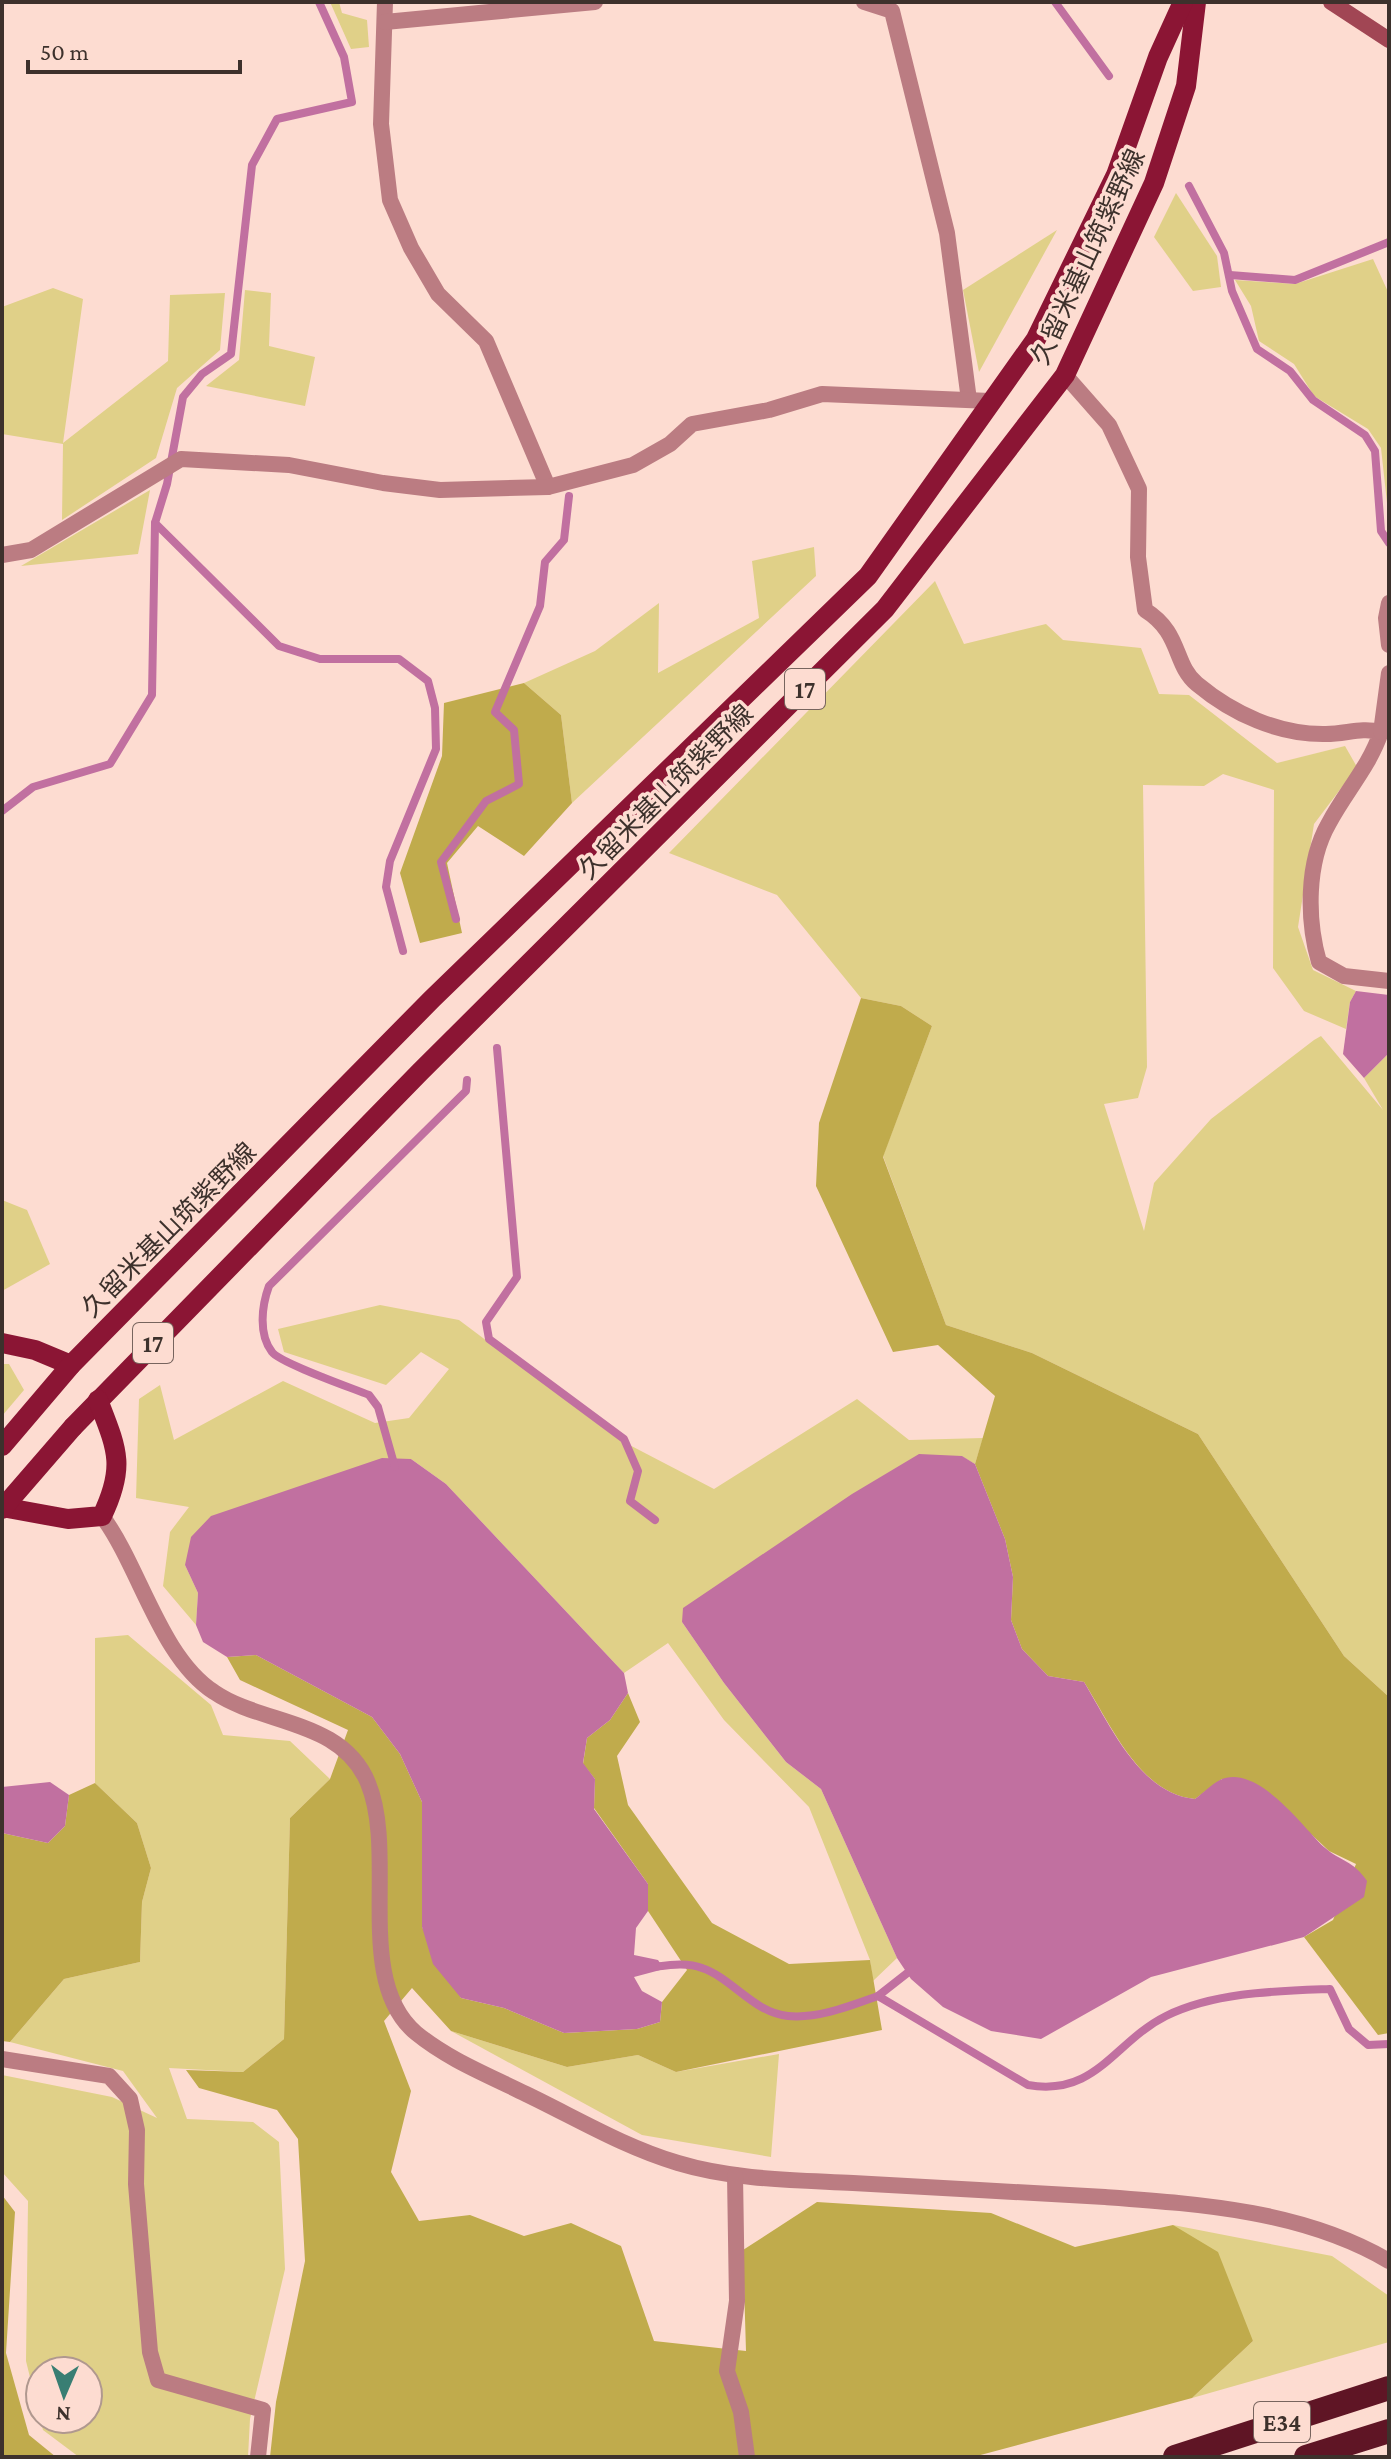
<svg xmlns="http://www.w3.org/2000/svg" width="1391" height="2459" viewBox="0 0 1391 2459" font-family="'Crimson Pro','Noto Sans JP',serif">
<style>
.green{fill:#e0d088}
.forest{fill:#c0ab4c}
.water{fill:#c170a0}
.lines{fill:none;stroke-linecap:round;stroke-linejoin:round}
.stream{stroke:#c170a0;stroke-width:8}
.street{stroke:#bb7c82;stroke-width:16}
.secondary{stroke:#a14654;stroke-width:16}
.primary{stroke:#8b1534;stroke-width:20}
.highway{stroke:#5f1525;stroke-width:24}
.primary-bridge{stroke:#8b1534;stroke-width:20}
.labels{text-anchor:middle;dominant-baseline:central;stroke-width:7;stroke-linejoin:round;paint-order:stroke}
.shield{fill:#fddcd1;stroke:#77645e;stroke-width:2}
.shield-label{font-size:24px;font-weight:bold;fill:#3d312c}
.street-label{font-size:26px;fill:#3d312c;stroke:#fddcd1}
</style>
<rect width="100%" height="100%" fill="#fddcd1"/>
<!-- green -->
<g class="green">
<path d="M 330,2 L 339,2 L 342,13 L 367,20 L 369,47 L 351,49 Z"/>
<path d="M 1176,193 L 1217,256 L 1221,287 L 1193,291 L 1154,237 Z"/>
<path d="M 1057,230 L 979,372 L 963,290 Z"/>
<path d="M 1373,259 L 1389,294 L 1389,521 L 1381,448 L 1368,429 L 1314,396 L 1294,364 L 1259,341 L 1251,306 L 1235,280 L 1295,284 Z"/>
<path d="M 53,288 L 83,299 L 63,443 L 168,361 L 170,295 L 225,293 L 220,350 L 177,388 L 156,458 L 62,520 L 63,444 L 2,434 L 2,307 Z"/>
<path d="M 245,290 L 271,293 L 269,346 L 315,357 L 305,406 L 206,386 L 239,360 Z"/>
<path d="M 150,490 L 138,554 L 21,566 Z"/>
<path d="M 814,547 L 816,576 L 572,803 L 561,715 L 524,683 L 595,651 L 659,603 L 658,673 L 759,618 L 752,561 Z"/>
<path d="M 935,581 L 964,644 L 1046,624 L 1063,640 L 1141,648 L 1159,694 L 1189,695 L 1277,763 L 1345,746 L 1357,767 L 1314,824 L 1298,927 L 1313,970 L 1356,991 L 1350,1002 L 1346,1029 L 1304,1011 L 1273,968 L 1274,790 L 1223,774 L 1204,786 L 1143,785 L 1147,1067 L 1138,1098 L 1104,1104 L 1144,1231 L 1154,1183 L 1211,1119 L 1314,1040 L 1321,1036 L 1383,1110 L 1364,1078 L 1389,1053 L 1389,1697 L 1344,1656 L 1198,1434 L 1032,1353 L 946,1325 L 883,1156 L 932,1026 L 901,1006 L 861,998 L 777,895 L 669,853 Z"/>
<path d="M 2,1200 L 27,1210 L 50,1264 L 2,1291 Z"/>
<path d="M 380,1305 L 459,1320 L 618,1439 L 714,1489 L 857,1399 L 909,1440 L 983,1438 L 975,1464 L 961,1456 L 682,1622 L 724,1683 L 786,1762 L 821,1789 L 897,1958 L 873,1981 L 870,1960 L 809,1807 L 724,1720 L 668,1643 L 624,1673 L 446,1484 L 411,1459 L 185,1565 L 198,1593 L 196,1625 L 163,1586 L 170,1532 L 189,1507 L 136,1498 L 139,1399 L 160,1385 L 174,1440 L 283,1381 L 375,1423 L 409,1418 L 449,1369 L 421,1352 L 386,1385 L 284,1352 L 278,1329 Z"/>
<path d="M 2,1364 L 9,1364 L 24,1390 L 2,1416 Z"/>
<path d="M 128,1635 L 211,1705 L 223,1735 L 290,1741 L 330,1779 L 290,1818 L 284,2039 L 243,2072 L 169,2068 L 187,2119 L 253,2122 L 279,2142 L 285,2269 L 250,2419 L 248,2457 L 79,2457 L 43,2430 L 40,2419 L 88,2419 L 88,2371 L 40,2371 L 40,2418 L 26,2361 L 28,2201 L 2,2172 L 2,2075 L 112,2097 L 157,2118 L 123,2071 L 10,2042 L 64,1979 L 140,1962 L 142,1902 L 151,1868 L 137,1823 L 95,1783 L 95,1638 Z"/>
<path d="M 451,2031 L 567,2067 L 638,2055 L 676,2072 L 779,2054 L 771,2157 L 642,2135 Z"/>
<path d="M 1173,2225 L 1332,2256 L 1389,2296 L 1389,2342 L 1192,2398 L 1253,2341 Z"/>
</g>
<!-- forest -->
<g class="forest">
<path d="M 524,683 L 561,715 L 572,803 L 524,856 L 478,826 L 447,863 L 462,933 L 420,943 L 400,873 L 442,756 L 444,703 Z"/>
<path d="M 861,998 L 901,1006 L 932,1026 L 883,1157 L 946,1325 L 1032,1353 L 1198,1434 L 1344,1656 L 1389,1697 L 1389,2033 L 1378,2035 L 1304,1937 L 1333,1920 L 1356,1864 L 1329,1851 L 1312,1835 L 1222,1779 L 1195,1799 C 1140,1794 1111,1725 1084,1682 L 1048,1676 L 1022,1649 L 1011,1620 L 1013,1577 L 1005,1539 L 975,1464 L 995,1396 L 938,1345 L 893,1352 L 816,1186 L 819,1123 Z"/>
<path d="M 256,1655 L 372,1717 L 400,1754 L 422,1802 L 422,1927 L 461,1998 L 504,2008 L 564,2033 L 637,2029 L 660,2022 L 662,2002 L 687,1970 L 648,1911 L 648,1884 L 594,1808 L 595,1779 L 583,1764 L 587,1738 L 610,1720 L 628,1693 L 640,1722 L 617,1756 L 628,1805 L 712,1923 L 789,1964 L 870,1960 L 882,2030 L 676,2072 L 638,2055 L 567,2067 L 451,2031 L 412,1988 L 384,2021 L 411,2091 L 391,2172 L 419,2221 L 470,2215 L 524,2236 L 571,2223 L 621,2246 L 654,2341 L 746,2351 L 743,2250 L 817,2202 L 991,2213 L 1075,2247 L 1173,2225 L 1218,2252 L 1253,2341 L 1192,2398 L 973,2457 L 270,2457 L 276,2402 L 305,2261 L 298,2139 L 277,2110 L 199,2088 L 186,2070 L 243,2072 L 284,2039 L 290,1818 L 330,1779 L 348,1730 L 240,1680 L 227,1657 Z"/>
<path d="M 95,1783 L 137,1823 L 151,1868 L 142,1902 L 140,1962 L 64,1979 L 10,2042 L 2,2041 L 2,1833 L 48,1843 L 65,1826 L 69,1795 Z"/>
<path d="M 2,2195 L 15,2212 L 6,2353 L 29,2435 L 56,2457 L 2,2457 Z"/>
</g>
<!-- water -->
<g class="water">
<path d="M 1356,991 L 1389,995 L 1389,1053 L 1364,1078 L 1343,1054 L 1350,1002 Z"/>
<path d="M 919,1454 L 962,1456 L 975,1464 L 1005,1539 L 1013,1577 L 1011,1620 L 1022,1649 L 1048,1676 L 1084,1682 C 1110,1725 1140,1794 1195,1799 C 1203,1793 1212,1784 1220,1780 C 1257,1763 1301,1825 1324,1847 C 1341,1862 1353,1860 1367,1881 L 1364,1897 L 1304,1937 L 1151,1977 L 1041,2039 L 991,2031 L 943,2007 L 911,1979 L 897,1958 L 821,1789 L 786,1762 L 724,1683 L 682,1622 L 683,1608 L 852,1494 Z"/>
<path d="M 382,1458 L 411,1459 L 446,1484 L 624,1673 L 628,1693 L 610,1720 L 587,1738 L 583,1763 L 595,1779 L 594,1809 L 648,1884 L 648,1911 L 636,1928 L 634,1955 L 658,1960 L 664,1969 L 634,1977 L 642,1991 L 662,2002 L 660,2022 L 637,2029 L 564,2033 L 504,2008 L 461,1998 L 433,1964 L 422,1927 L 422,1802 L 400,1754 L 372,1717 L 256,1655 L 227,1657 L 203,1642 L 196,1625 L 198,1593 L 185,1565 L 191,1537 L 211,1516 Z"/>
<path d="M 50,1782 L 69,1795 L 65,1826 L 48,1843 L 2,1833 L 2,1787 Z"/>
</g>
<g class="lines">
<!-- stream -->
<g class="stream">
<path d="M 319,2 L 344,57 L 352,102 L 277,119 L 252,165 L 231,354 L 202,374 L 183,397 L 167,484 L 155,523 L 279,646 L 320,659 L 399,659 L 428,681 L 435,708 L 436,749 L 390,861 L 386,887 L 403,951"/>
<path d="M 1055,2 L 1109,76"/>
<path d="M 1189,186 L 1224,253 L 1232,291 L 1257,349 L 1290,371 L 1313,400 L 1365,435 L 1375,451 L 1381,531 L 1389,543"/>
<path d="M 1230,275 L 1295,280 L 1389,242"/>
<path d="M 2,811 L 33,787 L 110,764 L 152,695 L 155,523"/>
<path d="M 456,919 L 441,862 L 486,801 L 519,784 L 514,730 L 495,712 L 540,606 L 545,562 L 564,540 L 569,496"/>
<path d="M 497,1048 L 517,1277 L 486,1322 L 489,1339 L 624,1439 L 638,1471 L 630,1501 L 655,1520"/>
<path d="M 395,1467 L 378,1407 L 369,1395 C 352,1388 280,1363 272,1352 C 258,1334 262,1305 269,1286 L 466,1091 L 467,1080"/>
<path d="M 653,1967 C 669,1965 687,1962 702,1968 C 732,1978 754,2013 788,2016 C 818,2019 850,2006 878,1996 L 1028,2085 C 1096,2097 1114,2042 1166,2016 C 1215,1992 1277,1991 1330,1989 L 1349,2029 L 1368,2045 L 1389,2044"/>
<path d="M 878,1996 L 915,1967"/>
</g>
<!-- street -->
<g class="street">
<path d="M 385,2 L 381,124 L 390,200 L 411,248 L 438,294 L 486,341 L 548,487"/>
<path d="M 864,2 L 892,11 L 947,233 L 969,400"/>
<path d="M 385,22 L 595,2"/>
<path d="M 1065,375 L 1109,425 L 1139,489 L 1138,557 L 1145,610 C 1182,633 1173,664 1197,684 C 1233,714 1279,735 1326,734 C 1347,734 1360,727 1381,732 C 1369,767 1346,791 1329,823 C 1306,863 1307,920 1319,962 L 1344,976 L 1389,981"/>
<path d="M 2,555 L 31,550 L 181,459 L 289,465 L 383,483 L 440,490 L 548,487 L 633,465 L 670,444 L 692,424 L 769,410 L 822,394 L 990,401"/>
<path d="M 1389,603 L 1386,618 L 1389,645"/>
<path d="M 1381,732 L 1389,673"/>
<path d="M 102,1516 C 140,1567 160,1657 214,1692 C 262,1725 342,1719 368,1783 C 398,1855 353,1980 416,2033 C 449,2060 488,2075 526,2094 C 576,2118 624,2147 678,2163 C 734,2180 796,2180 853,2183 C 937,2188 1021,2192 1105,2197 C 1202,2204 1304,2211 1389,2261"/>
<path d="M 2,2059 L 109,2076 L 130,2099 L 137,2130 L 136,2184 L 150,2352 L 158,2380 L 263,2410 L 258,2457"/>
<path d="M 735,2175 L 737,2301 L 727,2371 L 741,2412 L 747,2457"/>
</g>
<!-- secondary -->
<path class="secondary" d="M 1331,2 L 1389,40"/>
<!-- primary -->
<g class="primary">
<path d="M 2,1343 L 35,1350 L 71,1365"/>
<path d="M 73,1427 L 420,1072 L 885,609 L 1065,375 L 1154,183 L 1186,86 L 1196,2"/>
<path d="M 2,1446 L 71,1365 L 432,999 L 868,576 L 1036,339 L 1116,175 L 1158,57 L 1183,2"/>
<path d="M 2,1507 L 68,1519 L 102,1516 C 126,1466 117,1449 98,1400"/>
</g>
<!-- highway -->
<g class="highway">
<path d="M 1175,2457 L 1389,2388"/>
<path d="M 1306,2457 L 1389,2431"/>
</g>
<!-- primary-bridge -->
<path class="primary-bridge" d="M 2,1509 L 73,1427"/>
</g>
<g class="labels">
<!-- shield labels -->
<g class="shield">
<rect x="785" y="669" width="40" height="40" rx="6"/>
<rect x="133" y="1323" width="40" height="40" rx="6"/>
<rect x="1254" y="2402" width="56" height="40" rx="6"/>
</g>
<g class="shield-label">
<text x="805" y="689">17</text>
<text x="153" y="1343">17</text>
<text x="1282" y="2422">E34</text>
</g>
<!-- street labels -->
<g class="street-label">
<text transform="translate(1088 257) rotate(-65)">久留米基山筑紫野線</text>
<text transform="translate(666 792) rotate(-45)">久留米基山筑紫野線</text>
<text transform="translate(169 1230) rotate(-45)">久留米基山筑紫野線</text>
</g>
</g>
<!-- border -->
<rect width="1391" height="2459" fill="none" stroke="#3d312c" stroke-width="8"/>
<!-- north arrow -->
<g transform="translate(64 2395) rotate(182)"><circle r="38" fill="#fddcd1" stroke="#b0988f" stroke-width="2"/>
<path d="M0-6L14 30L0 20L-14 30Z" fill="#397e73"/>
<text y="-12" font-size="22" font-weight="bold" text-anchor="middle" fill="#3d312c">N</text>
</g>
<!-- scale -->
<path d="M28 60v12h212v-12" fill="none" stroke="#3d312c" stroke-width="4"/>
<text x="40" y="60" font-size="24" fill="#3d312c" stroke="#fddcd1" stroke-width="6" paint-order="stroke">50 m</text>
</svg>
